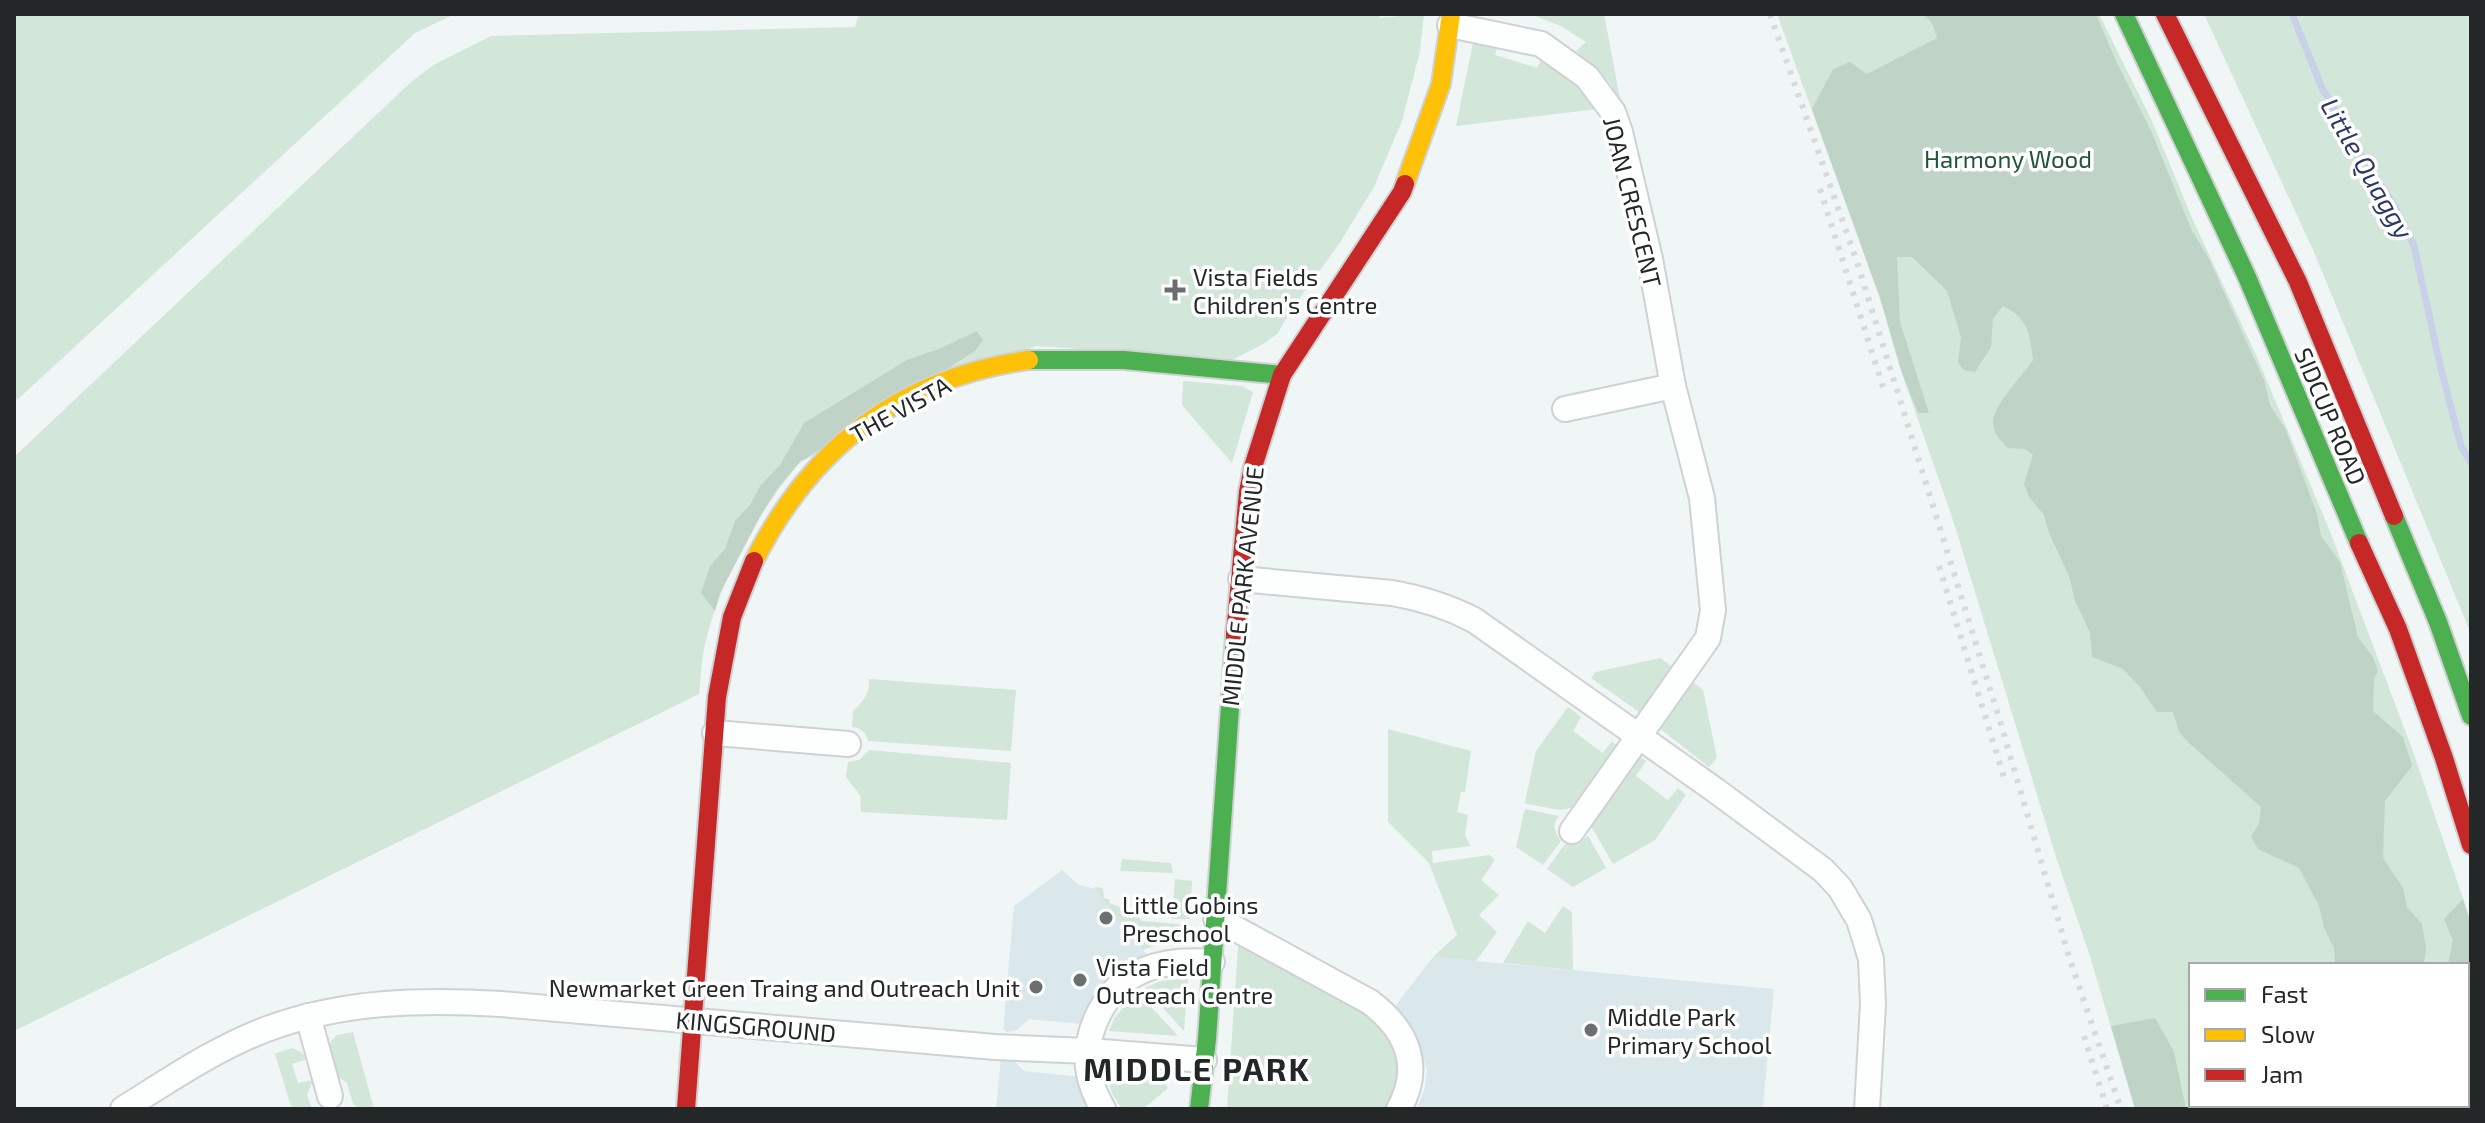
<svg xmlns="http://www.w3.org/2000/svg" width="2485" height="1123" viewBox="0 0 2485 1123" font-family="'Exo 2',sans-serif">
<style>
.built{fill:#dbe8eb}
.green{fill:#d2e6d9;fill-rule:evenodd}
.forest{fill:#c0d3c7}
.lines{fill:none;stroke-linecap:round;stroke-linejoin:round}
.stream{stroke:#c8d1e8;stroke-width:7}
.street-casing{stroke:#ced2d3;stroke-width:28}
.fast-casing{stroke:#ced2d3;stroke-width:22}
.slow-casing{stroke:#ced2d3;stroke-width:22}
.jam-casing{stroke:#ced2d3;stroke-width:22}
.street{stroke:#fdfefe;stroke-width:24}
.fast{stroke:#4caf50;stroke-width:18}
.slow{stroke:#ffc107;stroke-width:18}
.jam{stroke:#c62828;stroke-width:18}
.rail{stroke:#d7d9da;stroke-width:6;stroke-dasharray:4 8;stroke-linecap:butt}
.poi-dot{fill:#6b6f70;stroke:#fff;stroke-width:3}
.labels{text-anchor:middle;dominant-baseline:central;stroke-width:7;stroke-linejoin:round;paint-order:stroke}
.park-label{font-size:24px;fill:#215535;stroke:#fff}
.street-label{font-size:24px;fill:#232728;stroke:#fff}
.poi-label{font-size:24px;fill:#232728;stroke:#fff;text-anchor:start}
.water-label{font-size:26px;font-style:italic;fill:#2c3763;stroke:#fff}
.district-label{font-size:32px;font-weight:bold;letter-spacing:2px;fill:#232728;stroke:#fff}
</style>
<rect width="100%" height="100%" fill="#f0f5f6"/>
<!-- built -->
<g class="built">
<path d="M 1062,870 L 1079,885 L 1095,889 L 1151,960 L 1081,1024 L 1029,1019 L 1017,1030 L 1007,1032 L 1004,1030 L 1004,1018 L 1014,906 Z"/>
<path d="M 1433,957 L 1774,989 L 1763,1106 L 1765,1109 L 1417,1109 L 1425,1087 L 1427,1069 L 1416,1038 L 1407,1022 L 1393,1009 Z"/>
<path d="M 1010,1057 L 1024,1071 L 1082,1077 L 1094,1109 L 996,1109 L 1001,1058 Z"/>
</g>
<!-- green -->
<g class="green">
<path d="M 14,14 L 455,14 L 415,33 L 17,400 L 14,393 Z"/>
<path d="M 859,14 L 1381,14 L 1379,18 L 1424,14 L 1420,51 L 1402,121 L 1374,187 L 1339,244 L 1291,310 L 1278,333 L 1265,343 L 1234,359 L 1035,346 L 800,462 C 757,514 721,577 705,644 C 701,660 701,678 699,694 L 14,1031 L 14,457 L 410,83 L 435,64 L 491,36 L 855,27 Z"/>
<path d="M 1530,14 L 1604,14 L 1620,99 L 1609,82 L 1576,51 L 1586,42 L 1561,26 Z"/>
<path d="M 1777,14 L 2099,14 L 2152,121 L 2192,218 L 2257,357 L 2331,534 L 2412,749 L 2466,907 L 2471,923 L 2471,1109 L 2135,1109 L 2090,956 L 2056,857 L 1953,520 L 1900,368 L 1880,298 ZM 2191,965 L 2467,965 L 2467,1105 L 2191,1105 Z"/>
<path d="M 2204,14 L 2471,14 L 2471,634 L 2314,252 Z"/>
<path d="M 1474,38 L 1498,41 L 1495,55 L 1537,68 L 1543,56 L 1593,96 L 1598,109 L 1456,126 Z"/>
<path d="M 1183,381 L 1242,386 L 1253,392 L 1232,463 L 1182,405 Z"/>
<path d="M 1660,658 L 1674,668 L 1642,714 L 1591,678 L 1596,672 Z"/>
<path d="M 869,679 L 1016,690 L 1011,751 L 868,741 C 866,732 861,728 852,727 L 853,711 C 864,701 870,693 869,679 Z"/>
<path d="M 1692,681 L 1703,690 L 1717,758 L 1709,767 L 1659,728 Z"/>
<path d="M 1568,707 L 1581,717 L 1573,731 L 1603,753 L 1612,741 L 1617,746 L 1571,808 L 1559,810 L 1527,804 L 1525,802 L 1536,751 Z"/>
<path d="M 1388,729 L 1471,751 L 1465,792 L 1461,792 L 1457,812 L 1468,815 L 1465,835 L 1470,846 L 1432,851 L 1433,863 L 1489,855 L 1495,860 L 1481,880 L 1499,895 L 1479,915 L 1497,932 L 1476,961 L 1433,957 L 1457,935 L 1429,863 L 1388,822 Z"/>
<path d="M 869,750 L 1011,763 L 1007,820 L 861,812 L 860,795 L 846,777 L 848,762 L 859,760 Z"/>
<path d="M 1634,753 L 1646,761 L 1636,776 L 1668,800 L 1678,788 L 1686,795 L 1655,840 L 1613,864 L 1587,819 Z"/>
<path d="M 1525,809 L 1559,816 C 1552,825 1554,832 1561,841 L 1543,865 L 1516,847 Z"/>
<path d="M 1588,836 L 1606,868 L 1573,887 L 1547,869 L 1565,844 L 1578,844 Z"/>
<path d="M 1122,859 L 1171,863 L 1173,873 L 1120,871 Z"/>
<path d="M 1175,879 L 1192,881 L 1190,919 L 1172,919 Z"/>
<path d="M 1095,887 L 1103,888 L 1104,898 L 1110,900 L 1109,903 L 1138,914 L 1141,921 L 1189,925 L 1188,942 L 1157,945 L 1143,950 L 1095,889 Z"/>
<path d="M 1563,906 L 1572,912 L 1573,970 L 1503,963 L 1528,921 L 1545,933 Z"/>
<path d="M 1243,941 L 1365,1011 L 1390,1035 L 1400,1063 L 1400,1077 L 1388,1109 L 1227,1109 L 1238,947 Z"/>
<path d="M 1188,978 L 1184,1031 L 1145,988 L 1161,981 Z"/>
<path d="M 1135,995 L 1138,997 L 1140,995 L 1178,1036 L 1109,1031 L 1115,1017 Z"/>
<path d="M 353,1032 L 374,1109 L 360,1109 L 353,1104 L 347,1083 L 337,1076 L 329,1050 L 331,1041 L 337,1035 Z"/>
<path d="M 292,1048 L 301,1052 L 307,1059 L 292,1064 L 298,1083 L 313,1080 L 307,1095 L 312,1109 L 292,1109 L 275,1054 Z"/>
<path d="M 1106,1074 L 1162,1080 L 1168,1088 L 1143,1109 L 1122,1109 L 1112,1093 Z"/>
</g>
<!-- forest -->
<g class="forest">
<path d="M 1923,14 L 2096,14 L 2116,61 L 2152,133 L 2191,229 L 2209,259 L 2247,343 L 2264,380 L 2270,405 L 2286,430 L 2317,514 L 2321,536 L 2340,562 L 2358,637 L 2373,657 L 2378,671 L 2374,679 L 2373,711 L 2403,737 L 2412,766 L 2385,801 L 2383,858 L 2403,888 L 2407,907 L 2422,924 L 2426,948 L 2424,965 L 2335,965 L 2334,948 L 2324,928 L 2319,906 L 2299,868 L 2258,849 L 2251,837 L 2259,823 L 2261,807 L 2188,742 L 2179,732 L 2173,712 L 2157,712 L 2140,687 L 2123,669 L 2092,657 L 2090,632 L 2075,601 L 2069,576 L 2049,533 L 2044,515 L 2029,497 L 2024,484 L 2033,455 L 2025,449 L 2008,448 C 2000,440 1992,432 1993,420 C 1996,402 2023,375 2033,360 C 2030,334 2028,318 2003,306 L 1993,319 L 1991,347 L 1975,372 L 1964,370 L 1958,363 L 1961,337 L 1947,291 L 1912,257 L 1897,257 L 1900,322 L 1929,413 L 1918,413 L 1902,373 L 1880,298 L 1812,109 L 1833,69 L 1850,62 L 1867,74 L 1937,38 L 1932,23 Z"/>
<path d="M 977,331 L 983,340 L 975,351 L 800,462 L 777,489 L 761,515 L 720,593 L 715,611 L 701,593 L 710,566 L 725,549 L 735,521 L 750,505 L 760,486 L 780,465 L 804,423 L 907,360 L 939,349 Z"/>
<path d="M 2463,899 L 2471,924 L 2471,981 L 2467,979 L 2467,965 L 2448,964 L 2453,940 L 2444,919 Z"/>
<path d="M 2155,1018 L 2174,1052 L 2186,1109 L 2135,1109 L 2111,1026 Z"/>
</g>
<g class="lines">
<!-- stream -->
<path class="stream" d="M 2292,14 L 2322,88 L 2353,142 L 2395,207 L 2414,246 L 2440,365 L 2461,446 L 2471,463"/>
<defs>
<g id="street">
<path d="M 1450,25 L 1541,44 L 1587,77 L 1613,112 L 1620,132 L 1650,259 L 1673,386 L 1702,498 L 1713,610 L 1708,638 L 1572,831"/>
<path d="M 1565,409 L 1673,386"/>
<path d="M 1241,579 L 1392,593 C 1421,598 1447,606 1474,620 L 1715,790 L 1823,870 L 1840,888 L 1859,920 L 1871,959 L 1873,1004 L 1867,1109"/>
<path d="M 715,733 L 848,744"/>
<path d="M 1216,918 L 1370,1002 C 1407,1030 1423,1066 1399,1109"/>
<path d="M 308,1016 L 330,1096"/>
<path d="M 123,1109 C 168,1081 216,1048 267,1029 C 342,1001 422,999 501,1004 L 995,1047 L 1089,1051 L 1204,1060"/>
<path d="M 1103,1109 C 1097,1098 1091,1086 1089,1074 C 1081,1034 1106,985 1144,970 C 1165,961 1189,960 1212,962"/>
</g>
<g id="fast">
<path d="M 2124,14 L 2247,277 L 2359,543"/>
<path d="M 1029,360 L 1124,360 L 1282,375"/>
<path d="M 2394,516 L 2438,622 L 2471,716"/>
<path d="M 1199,1109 L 1207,1039 L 1235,635"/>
</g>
<g id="slow">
<path d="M 1405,184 L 1441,84 L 1451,14"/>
<path d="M 754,561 C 812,446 901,378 1029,360"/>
</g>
<g id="jam">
<path d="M 2165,14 L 2298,282 L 2394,516"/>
<path d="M 2359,543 L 2398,629 L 2444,758 L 2471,845"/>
<path d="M 1235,635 L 1248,492 L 1253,467 L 1282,375 L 1402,192 L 1405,184"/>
<path d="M 686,1109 L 717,697 L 732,617 L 754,561"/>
</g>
</defs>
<!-- street casing -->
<use href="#street" class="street-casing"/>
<!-- fast casing -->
<use href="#fast" class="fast-casing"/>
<!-- slow casing -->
<use href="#slow" class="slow-casing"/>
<!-- jam casing -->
<use href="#jam" class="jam-casing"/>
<!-- street -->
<use href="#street" class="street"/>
<!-- fast -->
<use href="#fast" class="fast"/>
<!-- slow -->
<use href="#slow" class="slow"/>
<!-- jam -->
<use href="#jam" class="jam"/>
<!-- rail -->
<g class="rail">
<path d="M 1770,14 L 1857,262 L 2000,721 L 2070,960 L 2121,1109"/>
<path d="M 1820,189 L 1883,387"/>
<path d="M 1939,566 L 2006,784"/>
<path d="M 2084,1036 L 2107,1109"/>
</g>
</g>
<!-- markers -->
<g class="poi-dot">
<path d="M1171 278h8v8h8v8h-8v8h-8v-8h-8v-8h8z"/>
<circle cx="1106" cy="918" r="8"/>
<circle cx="1080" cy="980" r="8"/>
<circle cx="1036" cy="987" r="8"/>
<circle cx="1591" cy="1030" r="8"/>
</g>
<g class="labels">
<!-- park labels -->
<g class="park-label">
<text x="2008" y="158">Harmony Wood</text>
</g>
<!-- street labels -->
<g class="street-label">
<text transform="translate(1633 202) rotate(76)">JOAN CRESCENT</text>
<text transform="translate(900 409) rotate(-29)">THE VISTA</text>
<text transform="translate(2331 416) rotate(67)">SIDCUP ROAD</text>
<text transform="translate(1242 586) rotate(-84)">MIDDLE PARK AVENUE</text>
<text transform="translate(756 1026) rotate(5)">KINGSGROUND</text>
</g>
<!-- poi labels -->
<g class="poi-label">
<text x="1193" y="276">Vista Fields<tspan x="1193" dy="28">Children’s Centre</tspan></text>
<text x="1122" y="904">Little Gobins<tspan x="1122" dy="28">Preschool</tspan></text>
<text x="1096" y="966">Vista Field<tspan x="1096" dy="28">Outreach Centre</tspan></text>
<text x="1020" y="987" text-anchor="end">Newmarket Green Traing and Outreach Unit</text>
<text x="1607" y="1016">Middle Park<tspan x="1607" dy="28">Primary School</tspan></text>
</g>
<!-- water labels -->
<g class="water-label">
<text transform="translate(2368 168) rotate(60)">Little Quaggy</text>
</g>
<!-- district labels -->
<g class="district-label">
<text x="1197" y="1068">MIDDLE PARK</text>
</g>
</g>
<!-- border -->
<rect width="2485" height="1123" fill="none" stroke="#232728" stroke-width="32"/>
<!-- legend -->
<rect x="2189" y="963" width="280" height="144" fill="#ffffff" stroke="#a7a9a9" stroke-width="2"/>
<rect x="2205" y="989" width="40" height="12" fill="#4caf50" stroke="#a7a9a9" stroke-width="2"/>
<text x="2261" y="1003" font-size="24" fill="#232728">Fast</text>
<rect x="2205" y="1029" width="40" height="12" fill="#ffc107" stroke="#a7a9a9" stroke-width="2"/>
<text x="2261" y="1043" font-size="24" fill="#232728">Slow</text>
<rect x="2205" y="1069" width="40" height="12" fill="#c62828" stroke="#a7a9a9" stroke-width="2"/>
<text x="2261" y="1083" font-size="24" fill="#232728">Jam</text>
</svg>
